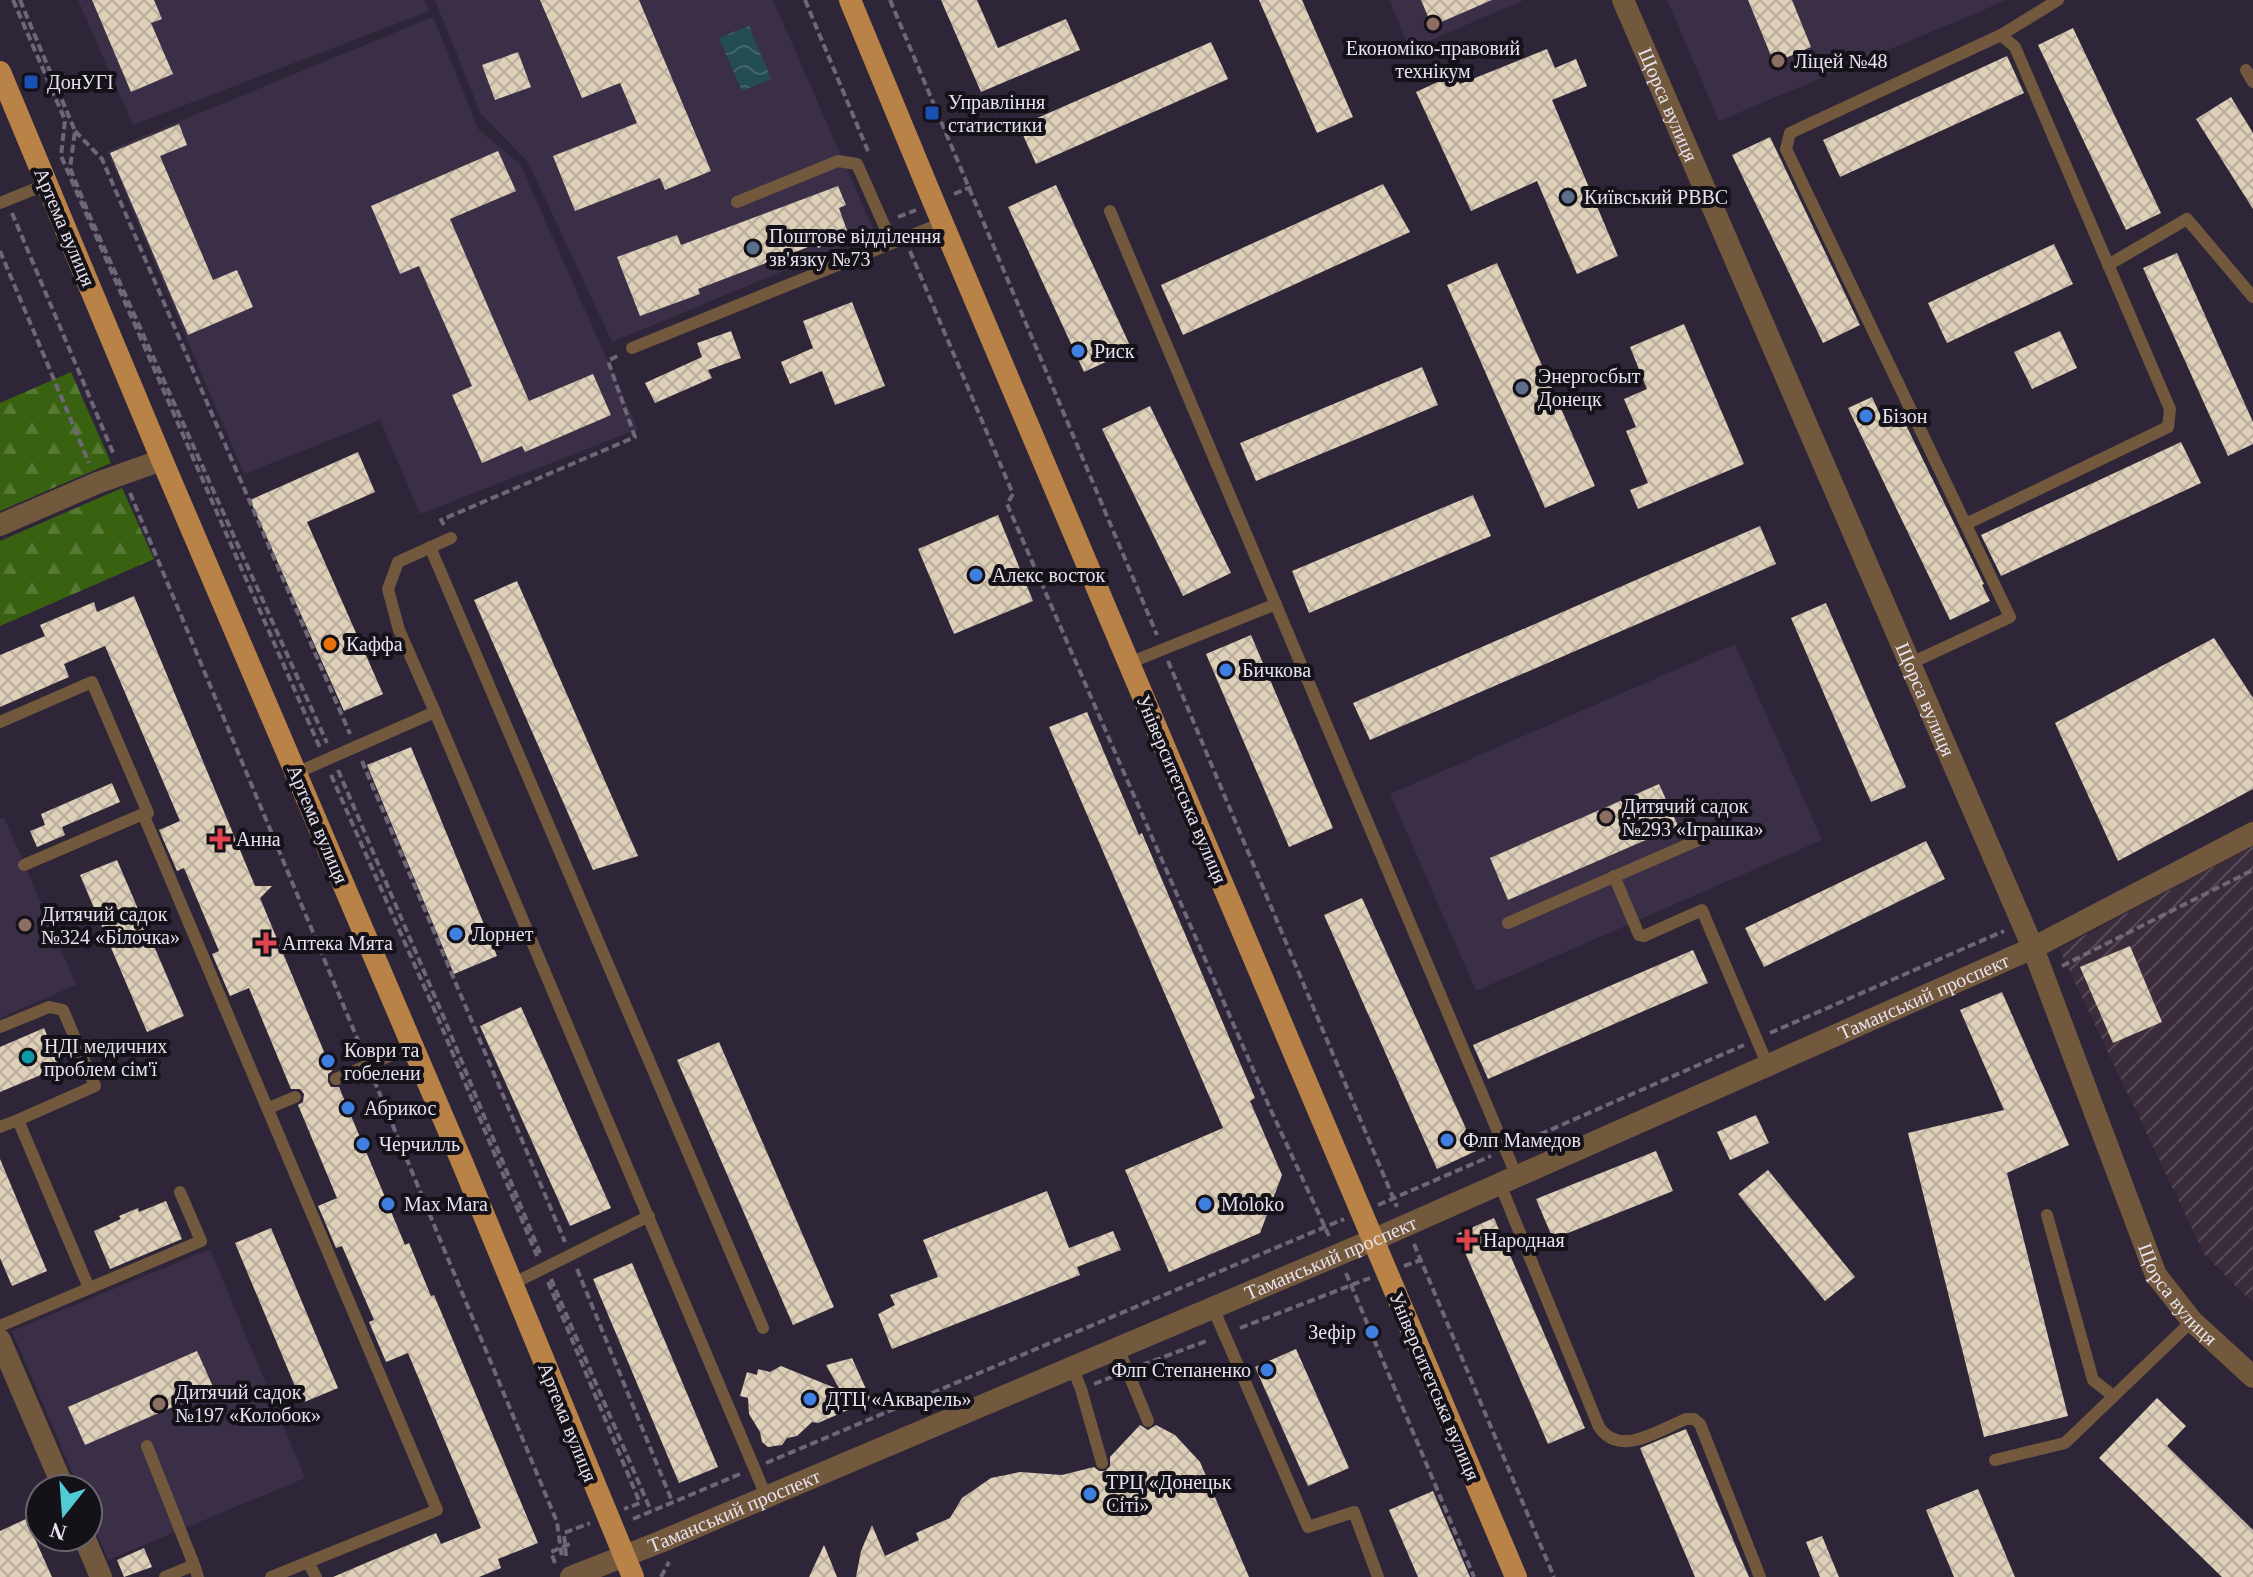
<svg xmlns="http://www.w3.org/2000/svg" width="2253" height="1577" viewBox="0 0 2253 1577" font-family="'Times New Roman',serif">
<style>
.built{fill:#3a2f46}
.industrial{fill:url(#industrial-furrows)}
.forest{fill:url(#forest-firs)}
.water{fill:url(#water-waves)}
.building{fill:url(#building-cross-hatch)}
.lines{fill:none;stroke-linecap:round;stroke-linejoin:round}
.path{stroke:#6e6777;stroke-width:4;stroke-dasharray:8 4;stroke-linecap:butt}
.service{stroke:#72583d;stroke-width:12}
.minor{stroke:#72583d;stroke-width:22}
.tertiary{stroke:#72583d;stroke-width:22}
.primary{stroke:#b98348;stroke-width:22}
.education-dot{fill:#8d6e63;stroke:#141119;stroke-width:3}
.transit-dot{fill:#1a4fb4;stroke:#141119;stroke-width:3}
.service-dot{fill:#5c6f8a;stroke:#141119;stroke-width:3}
.shop-dot{fill:#3f7fe0;stroke:#141119;stroke-width:3}
.food-dot{fill:#e8710a;stroke:#141119;stroke-width:3}
.health-dot{fill:#e0444e;stroke:#141119;stroke-width:3}
.culture-dot{fill:#0f9aa8;stroke:#141119;stroke-width:3}
.labels{text-anchor:middle;dominant-baseline:central;stroke-width:8;stroke-linejoin:round;paint-order:stroke}
.poi-label{font-size:20px;fill:#e7e2ee;stroke:#141119;text-anchor:start}
.street-label{font-size:20px;fill:#e7e2ee;stroke:#141119}
</style>
<defs>
<pattern id="industrial-furrows" width="10" height="10" patternUnits="userSpaceOnUse" patternTransform="scale(2)"><rect width="10" height="10" fill="#3a2c3a"/><path d="M-1 1l2-2M0 10L10 0M9 11l2-2" fill="none" stroke="#564a57"/></pattern>
<pattern id="forest-firs" width="22" height="20" patternUnits="userSpaceOnUse" patternTransform="scale(2)"><rect width="22" height="20" fill="#396210"/><path d="M5 1l3.5 6h-7zM16 11l3.5 6h-7z" fill="#567833"/></pattern>
<pattern id="water-waves" width="16" height="10" patternUnits="userSpaceOnUse" patternTransform="scale(2)"><rect width="16" height="10" fill="#234d50"/><path d="M0 5q4-4 8 0t8 0" fill="none" stroke="#43666a"/></pattern>
<pattern id="building-cross-hatch" width="8" height="8" patternUnits="userSpaceOnUse" patternTransform="scale(2)"><rect width="8" height="8" fill="#decfb8"/><path d="M0 0l8 8M0 8l8-8" fill="none" stroke="#b8ac9c"/></pattern>
</defs>
<rect width="100%" height="100%" fill="#2e2638"/>
<!-- built -->
<g class="built">
<path d="M 78,0 L 424,0 L 429,11 L 133,125 Z"/>
<path d="M 435,0 L 773,0 L 875,233 L 612,342 L 528,162 L 481,114 Z"/>
<path d="M 1389,0 L 1524,0 L 1410,49 Z"/>
<path d="M 1667,0 L 2007,0 L 1719,121 Z"/>
<path d="M 433,17 L 479,130 L 520,164 L 638,429 L 420,514 L 380,420 L 244,474 L 107,151 Z"/>
<path d="M 1735,644 L 1822,840 L 1476,991 L 1390,794 Z"/>
<path d="M 4,817 L 76,985 L 0,1018 L 0,819 Z"/>
<path d="M 210,1249 L 305,1478 L 108,1560 L 88,1512 L 88,1489 L 79,1489 L 12,1331 Z"/>
</g>
<!-- industrial -->
<path class="industrial" d="M 2253,846 L 2253,1303 L 2204,1254 L 2059,949 Z"/>
<!-- forest -->
<g class="forest">
<path d="M 71,372 L 111,463 L 0,511 L 0,403 Z"/>
<path d="M 122,488 L 154,559 L 0,626 L 0,541 Z"/>
</g>
<!-- water -->
<path class="water" d="M 749,26 L 771,79 L 742,91 L 719,38 Z"/>
<!-- building -->
<g class="building">
<path d="M 92,0 L 154,0 L 162,19 L 151,23 L 173,74 L 131,92 Z"/>
<path d="M 540,0 L 639,0 L 711,171 L 665,190 L 660,178 L 575,211 L 553,156 L 637,123 L 620,83 L 582,98 Z"/>
<path d="M 941,0 L 977,0 L 998,48 L 1066,19 L 1080,50 L 981,92 Z"/>
<path d="M 1259,0 L 1302,0 L 1353,117 L 1317,133 Z"/>
<path d="M 1421,0 L 1492,0 L 1432,26 Z"/>
<path d="M 1748,0 L 1792,0 L 1811,47 L 1774,63 Z"/>
<path d="M 2073,28 L 2161,213 L 2126,230 L 2038,45 Z"/>
<path d="M 1211,42 L 1228,79 L 1036,164 L 1019,126 Z"/>
<path d="M 1547,49 L 1555,68 L 1576,59 L 1587,86 L 1552,100 L 1618,256 L 1577,274 L 1537,181 L 1471,211 L 1416,92 L 1455,74 L 1460,84 Z"/>
<path d="M 518,52 L 531,87 L 495,100 L 482,65 Z"/>
<path d="M 2007,56 L 2024,93 L 1840,177 L 1823,140 Z"/>
<path d="M 2231,97 L 2253,133 L 2253,209 L 2196,119 Z"/>
<path d="M 179,124 L 187,145 L 160,156 L 213,280 L 237,270 L 253,307 L 188,335 L 110,153 Z"/>
<path d="M 1770,137 L 1860,325 L 1823,343 L 1732,155 Z"/>
<path d="M 498,151 L 516,191 L 450,219 L 529,401 L 593,374 L 611,415 L 525,452 L 522,446 L 482,463 L 452,395 L 472,386 L 419,266 L 400,274 L 371,206 Z"/>
<path d="M 1383,184 L 1410,232 L 1183,335 L 1161,285 Z"/>
<path d="M 1056,185 L 1132,350 L 1084,372 L 1008,207 Z"/>
<path d="M 838,186 L 846,205 L 839,208 L 849,236 L 818,248 L 816,244 L 698,289 L 700,294 L 640,316 L 617,257 L 677,235 L 681,245 Z"/>
<path d="M 2054,244 L 2073,284 L 1947,343 L 1928,303 Z"/>
<path d="M 2177,253 L 2253,422 L 2253,444 L 2228,456 L 2143,268 Z"/>
<path d="M 1497,263 L 1595,486 L 1545,508 L 1447,285 Z"/>
<path d="M 852,302 L 885,386 L 835,405 L 822,371 L 790,384 L 781,362 L 813,348 L 803,321 Z"/>
<path d="M 1684,324 L 1744,464 L 1638,509 L 1630,490 L 1648,483 L 1626,431 L 1636,427 L 1624,399 L 1647,389 L 1630,347 Z"/>
<path d="M 731,331 L 741,358 L 708,370 L 712,378 L 655,403 L 645,383 L 702,357 L 697,343 Z"/>
<path d="M 2060,331 L 2077,368 L 2032,389 L 2014,352 Z"/>
<path d="M 1422,367 L 1438,405 L 1256,481 L 1240,443 Z"/>
<path d="M 1872,397 L 1884,423 L 1901,415 L 1984,584 L 1982,585 L 1990,601 L 1950,620 L 1848,408 Z"/>
<path d="M 1150,406 L 1231,573 L 1183,596 L 1102,429 Z"/>
<path d="M 2181,442 L 2201,483 L 2001,576 L 1981,535 Z"/>
<path d="M 358,452 L 375,492 L 307,522 L 383,694 L 344,711 L 250,500 Z"/>
<path d="M 1473,495 L 1491,536 L 1309,613 L 1292,571 Z"/>
<path d="M 998,515 L 1033,601 L 954,634 L 918,549 Z"/>
<path d="M 1760,526 L 1776,564 L 1370,740 L 1353,703 Z"/>
<path d="M 517,581 L 638,856 L 593,870 L 474,600 Z"/>
<path d="M 134,596 L 255,886 L 272,886 L 260,898 L 332,1071 L 328,1074 L 328,1082 L 331,1087 L 339,1087 L 405,1245 L 409,1243 L 431,1296 L 434,1295 L 538,1543 L 498,1559 L 501,1568 L 479,1577 L 333,1577 L 436,1533 L 441,1544 L 481,1528 L 408,1353 L 386,1362 L 369,1322 L 374,1320 L 342,1246 L 336,1248 L 318,1206 L 337,1198 L 298,1105 L 303,1102 L 304,1094 L 300,1089 L 291,1089 L 249,988 L 230,996 L 212,954 L 219,951 L 184,868 L 177,871 L 159,830 L 180,821 L 105,646 L 64,664 L 69,677 L 0,707 L 0,655 L 45,636 L 40,625 L 94,602 L 97,612 Z"/>
<path d="M 1826,603 L 1906,787 L 1871,802 L 1791,618 Z"/>
<path d="M 1251,635 L 1333,828 L 1289,847 L 1206,654 Z"/>
<path d="M 2214,638 L 2253,698 L 2253,789 L 2118,861 L 2055,723 Z"/>
<path d="M 1087,712 L 1139,835 L 1142,833 L 1255,1098 L 1250,1101 L 1282,1175 L 1260,1233 L 1169,1272 L 1125,1170 L 1223,1128 L 1049,727 Z"/>
<path d="M 411,747 L 497,956 L 454,974 L 367,765 Z"/>
<path d="M 112,783 L 120,802 L 62,827 L 65,835 L 37,847 L 30,831 L 45,825 L 41,814 Z"/>
<path d="M 1659,784 L 1678,826 L 1508,900 L 1490,858 Z"/>
<path d="M 1926,841 L 1945,879 L 1764,967 L 1745,928 Z"/>
<path d="M 117,860 L 184,1016 L 147,1032 L 80,875 Z"/>
<path d="M 1362,898 L 1476,1151 L 1437,1169 L 1324,915 Z"/>
<path d="M 2130,946 L 2162,1022 L 2113,1043 L 2080,967 Z"/>
<path d="M 1693,950 L 1708,983 L 1488,1079 L 1473,1045 Z"/>
<path d="M 2002,992 L 2069,1145 L 2007,1173 L 2068,1416 L 1984,1437 L 1908,1133 L 2004,1110 L 1960,1010 Z"/>
<path d="M 521,1007 L 611,1208 L 570,1226 L 480,1026 Z"/>
<path d="M 44,1028 L 60,1067 L 0,1092 L 0,1047 Z"/>
<path d="M 719,1042 L 834,1307 L 793,1325 L 677,1060 Z"/>
<path d="M 1756,1115 L 1769,1143 L 1730,1160 L 1717,1132 Z"/>
<path d="M 1656,1151 L 1673,1191 L 1553,1239 L 1536,1199 Z"/>
<path d="M 0,1159 L 47,1271 L 12,1286 L 0,1258 Z"/>
<path d="M 1768,1170 L 1855,1277 L 1825,1301 L 1738,1194 Z"/>
<path d="M 1047,1191 L 1069,1248 L 1113,1231 L 1121,1250 L 1077,1267 L 1080,1275 L 892,1349 L 878,1314 L 895,1305 L 890,1295 L 938,1277 L 923,1240 Z"/>
<path d="M 166,1201 L 182,1239 L 110,1269 L 94,1231 L 121,1219 L 119,1216 L 138,1208 L 139,1212 Z"/>
<path d="M 1494,1218 L 1585,1428 L 1548,1444 L 1457,1234 Z"/>
<path d="M 271,1228 L 338,1388 L 302,1403 L 235,1243 Z"/>
<path d="M 632,1263 L 718,1467 L 679,1483 L 593,1279 Z"/>
<path d="M 1296,1349 L 1349,1468 L 1308,1486 L 1255,1367 Z"/>
<path d="M 197,1351 L 214,1389 L 85,1445 L 68,1407 Z"/>
<path d="M 852,1358 L 871,1400 L 818,1423 L 812,1422 L 797,1436 L 787,1438 L 782,1445 L 768,1447 L 762,1442 L 760,1432 L 749,1414 L 748,1398 L 740,1396 L 747,1372 L 757,1375 L 758,1369 L 770,1372 L 781,1366 L 840,1390 L 826,1365 Z"/>
<path d="M 2157,1398 L 2186,1426 L 2167,1446 L 2253,1530 L 2253,1577 L 2222,1577 L 2099,1458 Z"/>
<path d="M 1140,1425 L 1148,1430 L 1156,1425 L 1175,1435 L 1200,1462 L 1249,1577 L 856,1577 L 861,1551 L 872,1525 L 885,1556 L 919,1540 L 916,1533 L 950,1518 L 962,1498 L 991,1478 L 1020,1472 L 1062,1475 L 1094,1467 L 1099,1471 L 1105,1471 L 1110,1466 L 1110,1457 Z"/>
<path d="M 1686,1429 L 1749,1577 L 1695,1577 L 1640,1448 Z"/>
<path d="M 1978,1489 L 2015,1577 L 1954,1577 L 1926,1510 Z"/>
<path d="M 1433,1491 L 1470,1577 L 1418,1577 L 1389,1510 Z"/>
<path d="M 26,1519 L 52,1577 L 0,1577 L 0,1531 Z"/>
<path d="M 1822,1536 L 1839,1577 L 1820,1577 L 1806,1542 Z"/>
<path d="M 824,1545 L 837,1577 L 809,1577 Z"/>
<path d="M 144,1548 L 152,1567 L 124,1577 L 117,1560 Z"/>
</g>
<g class="lines">
<!-- path -->
<g class="path">
<path d="M 13,0 L 65,120 L 61,156 L 320,748"/>
<path d="M 20,0 L 75,131 L 70,168 L 88,212 L 327,743"/>
<path d="M 805,0 L 868,151"/>
<path d="M 890,0 L 1157,635"/>
<path d="M 75,131 L 102,159 L 350,734"/>
<path d="M 954,194 L 971,187"/>
<path d="M 12,213 L 114,455"/>
<path d="M 898,217 L 916,210"/>
<path d="M 0,251 L 89,463"/>
<path d="M 910,251 L 1013,494 L 1007,504 L 1269,1106 L 1329,1236"/>
<path d="M 130,493 L 362,1050"/>
<path d="M 444,525 L 441,520 L 635,437 L 608,361 L 619,355"/>
<path d="M 1168,661 L 1397,1207"/>
<path d="M 362,761 L 565,1242"/>
<path d="M 338,770 L 444,1018 L 540,1253"/>
<path d="M 331,775 L 438,1018 L 537,1256"/>
<path d="M 2062,966 L 2253,870"/>
<path d="M 1770,1033 L 2004,931"/>
<path d="M 374,1080 L 557,1522 L 562,1558"/>
<path d="M 1518,1144 L 1744,1045"/>
<path d="M 1378,1205 L 1491,1156"/>
<path d="M 1414,1244 L 1554,1577"/>
<path d="M 1404,1266 L 1421,1260"/>
<path d="M 577,1269 L 672,1501"/>
<path d="M 1346,1273 L 1474,1577"/>
<path d="M 551,1279 L 651,1511"/>
<path d="M 548,1282 L 640,1503 L 624,1509"/>
<path d="M 1240,1328 L 1370,1278"/>
<path d="M 1142,1365 L 1209,1340"/>
<path d="M 1094,1384 L 1112,1377"/>
<path d="M 766,1463 L 1344,1219"/>
<path d="M 633,1519 L 740,1474"/>
<path d="M 566,1556 L 564,1533 L 590,1523"/>
<path d="M 555,1563 L 551,1552 L 572,1543"/>
<path d="M 661,1577 L 669,1562"/>
</g>
<!-- service -->
<g class="service">
<path d="M 2001,35 L 2058,0"/>
<path d="M 2246,70 L 2253,82"/>
<path d="M 737,202 L 838,161 L 857,164 L 892,243"/>
<path d="M 0,203 L 47,184"/>
<path d="M 1110,211 L 1517,1177"/>
<path d="M 2108,265 L 2187,219 L 2253,297"/>
<path d="M 632,348 L 942,223"/>
<path d="M 430,547 L 763,1328"/>
<path d="M 1129,663 L 1276,604"/>
<path d="M 1909,664 L 2010,617 L 1786,149 L 1790,133 L 2001,35 L 2015,47 L 2170,409 L 2168,427 L 1966,524"/>
<path d="M 435,712 L 399,630 L 388,589 L 398,562 L 451,538"/>
<path d="M 0,722 L 92,682 L 148,813 L 143,814"/>
<path d="M 296,773 L 435,712 L 766,1496"/>
<path d="M 24,865 L 143,814 L 437,1510 L 271,1577"/>
<path d="M 1614,876 L 1639,935 L 1644,936 L 1702,910 L 1768,1066"/>
<path d="M 1508,923 L 1703,838"/>
<path d="M 0,1027 L 49,1007 L 63,1010 L 95,1086 L 18,1120"/>
<path d="M 336,1079 L 412,1046"/>
<path d="M 269,1108 L 295,1097"/>
<path d="M 0,1127 L 18,1120 L 89,1288"/>
<path d="M 1500,1184 L 1599,1427 C 1620,1458 1659,1430 1686,1419 L 1694,1419 L 1700,1424 L 1760,1577"/>
<path d="M 2047,1215 L 2093,1380 L 2112,1395"/>
<path d="M 512,1284 L 649,1216"/>
<path d="M 1213,1308 L 1308,1527 L 1354,1512 L 1378,1577"/>
<path d="M 0,1326 L 201,1241 L 180,1192"/>
<path d="M 1118,1348 L 1148,1421"/>
<path d="M 1072,1367 L 1081,1389 L 1102,1463"/>
<path d="M 147,1446 L 194,1565"/>
<path d="M 1995,1460 L 2065,1443 L 2192,1321"/>
<path d="M 308,1562 L 316,1577"/>
<path d="M 165,1577 L 194,1565 L 198,1577"/>
</g>
<!-- minor -->
<g class="minor">
<path d="M 0,525 L 97,483 L 162,460"/>
<path d="M 2033,948 L 2253,833"/>
<path d="M 0,1340 L 64,1489"/>
<path d="M 84,1537 L 101,1577"/>
</g>
<!-- tertiary -->
<g class="tertiary">
<path id="s1" d="M 1623,0 L 2033,948 L 2156,1275 L 2192,1321 L 2253,1377"/>
<path id="s2" d="M 571,1577 L 660,1542 L 1373,1240 L 2033,948"/>
</g>
<!-- primary -->
<g class="primary">
<path d="M 850,0 L 934,203 L 1516,1577"/>
<path d="M 0,72 L 162,460 L 462,1162 L 633,1577"/>
</g>
</g>
<!-- markers -->
<g class="education-dot">
<circle cx="1433" cy="24" r="8"/>
<circle cx="1778" cy="61" r="8"/>
<circle cx="1606" cy="817" r="8"/>
<circle cx="25" cy="925" r="8"/>
<circle cx="159" cy="1404" r="8"/>
</g>
<g class="transit-dot">
<rect x="23" y="74" width="16" height="16" rx="4"/>
<rect x="924" y="105" width="16" height="16" rx="4"/>
</g>
<g class="service-dot">
<circle cx="1568" cy="197" r="8"/>
<circle cx="753" cy="248" r="8"/>
<circle cx="1522" cy="388" r="8"/>
</g>
<g class="shop-dot">
<circle cx="1078" cy="351" r="8"/>
<circle cx="1866" cy="416" r="8"/>
<circle cx="976" cy="575" r="8"/>
<circle cx="1226" cy="670" r="8"/>
<circle cx="456" cy="934" r="8"/>
<circle cx="328" cy="1061" r="8"/>
<circle cx="348" cy="1108" r="8"/>
<circle cx="1447" cy="1140" r="8"/>
<circle cx="363" cy="1144" r="8"/>
<circle cx="388" cy="1204" r="8"/>
<circle cx="1205" cy="1204" r="8"/>
<circle cx="1372" cy="1332" r="8"/>
<circle cx="1267" cy="1370" r="8"/>
<circle cx="810" cy="1399" r="8"/>
<circle cx="1090" cy="1494" r="8"/>
</g>
<circle class="food-dot" cx="330" cy="644" r="8"/>
<g class="health-dot">
<path d="M216 827h8v8h8v8h-8v8h-8v-8h-8v-8h8z"/>
<path d="M262 931h8v8h8v8h-8v8h-8v-8h-8v-8h8z"/>
<path d="M1463 1228h8v8h8v8h-8v8h-8v-8h-8v-8h8z"/>
</g>
<circle class="culture-dot" cx="28" cy="1057" r="8"/>
<g class="labels">
<!-- poi labels -->
<g class="poi-label">
<text x="1433" y="48" text-anchor="middle">Економіко-правовий<tspan x="1433" dy="23">технікум</tspan></text>
<text x="1794" y="61">Ліцей №48</text>
<text x="47" y="82">ДонУГІ</text>
<text x="948" y="102">Управління<tspan x="948" dy="23">статистики</tspan></text>
<text x="1584" y="197">Київський РВВС</text>
<text x="769" y="236">Поштове відділення<tspan x="769" dy="23">зв'язку №73</tspan></text>
<text x="1094" y="351">Риск</text>
<text x="1538" y="376">Энергосбыт<tspan x="1538" dy="23">Донецк</tspan></text>
<text x="1882" y="416">Бізон</text>
<text x="992" y="575">Алекс восток</text>
<text x="346" y="644">Каффа</text>
<text x="1242" y="670">Бичкова</text>
<text x="1622" y="806">Дитячий садок<tspan x="1622" dy="23">№293 «Іграшка»</tspan></text>
<text x="236" y="839">Анна</text>
<text x="41" y="914">Дитячий садок<tspan x="41" dy="23">№324 «Білочка»</tspan></text>
<text x="472" y="934">Лорнет</text>
<text x="282" y="943">Аптека Мята</text>
<text x="44" y="1046">НДІ медичних<tspan x="44" dy="23">проблем сім'ї</tspan></text>
<text x="344" y="1050">Коври та<tspan x="344" dy="23">гобелени</tspan></text>
<text x="364" y="1108">Абрикос</text>
<text x="1463" y="1140">Флп Мамедов</text>
<text x="379" y="1144">Черчилль</text>
<text x="404" y="1204">Max Mara</text>
<text x="1221" y="1204">Moloko</text>
<text x="1483" y="1240">Народная</text>
<text x="1356" y="1332" text-anchor="end">Зефір</text>
<text x="1251" y="1370" text-anchor="end">Флп Степаненко</text>
<text x="175" y="1392">Дитячий садок<tspan x="175" dy="23">№197 «Колобок»</tspan></text>
<text x="826" y="1399">ДТЦ «Акварель»</text>
<text x="1106" y="1482">ТРЦ «Донецьк<tspan x="1106" dy="23">Сіті»</tspan></text>
</g>
<!-- street labels -->
<g class="street-label">
<text stroke="none"><textPath href="#s1" startOffset="114">Щорса вулиця</textPath></text>
<text transform="translate(65 227) rotate(67)">Артема вулиця</text>
<text stroke="none"><textPath href="#s1" startOffset="762">Щорса вулиця</textPath></text>
<text transform="translate(1182 789) rotate(67)">Університетська вулиця</text>
<text transform="translate(318 824) rotate(67)">Артема вулиця</text>
<text stroke="none"><textPath href="#s2" startOffset="1472">Таманський проспект</textPath></text>
<text stroke="none"><textPath href="#s2" startOffset="824">Таманський проспект</textPath></text>
<text stroke="none"><textPath href="#s1" startOffset="1410">Щорса вулиця</textPath></text>
<text transform="translate(1435 1386) rotate(67)">Університетська вулиця</text>
<text transform="translate(568 1422) rotate(68)">Артема вулиця</text>
<text stroke="none"><textPath href="#s2" startOffset="176">Таманський проспект</textPath></text>
</g>
</g>
<!-- north arrow -->
<g transform="translate(64 1513) rotate(197)"><circle r="38" fill="#141119" stroke="#68656e" stroke-width="2"/>
<path d="M0-6L14 30L0 20L-14 30Z" fill="#51ccd5"/>
<text y="-12" font-size="22" font-weight="bold" text-anchor="middle" fill="#e7e2ee">N</text>
</g>
</svg>
